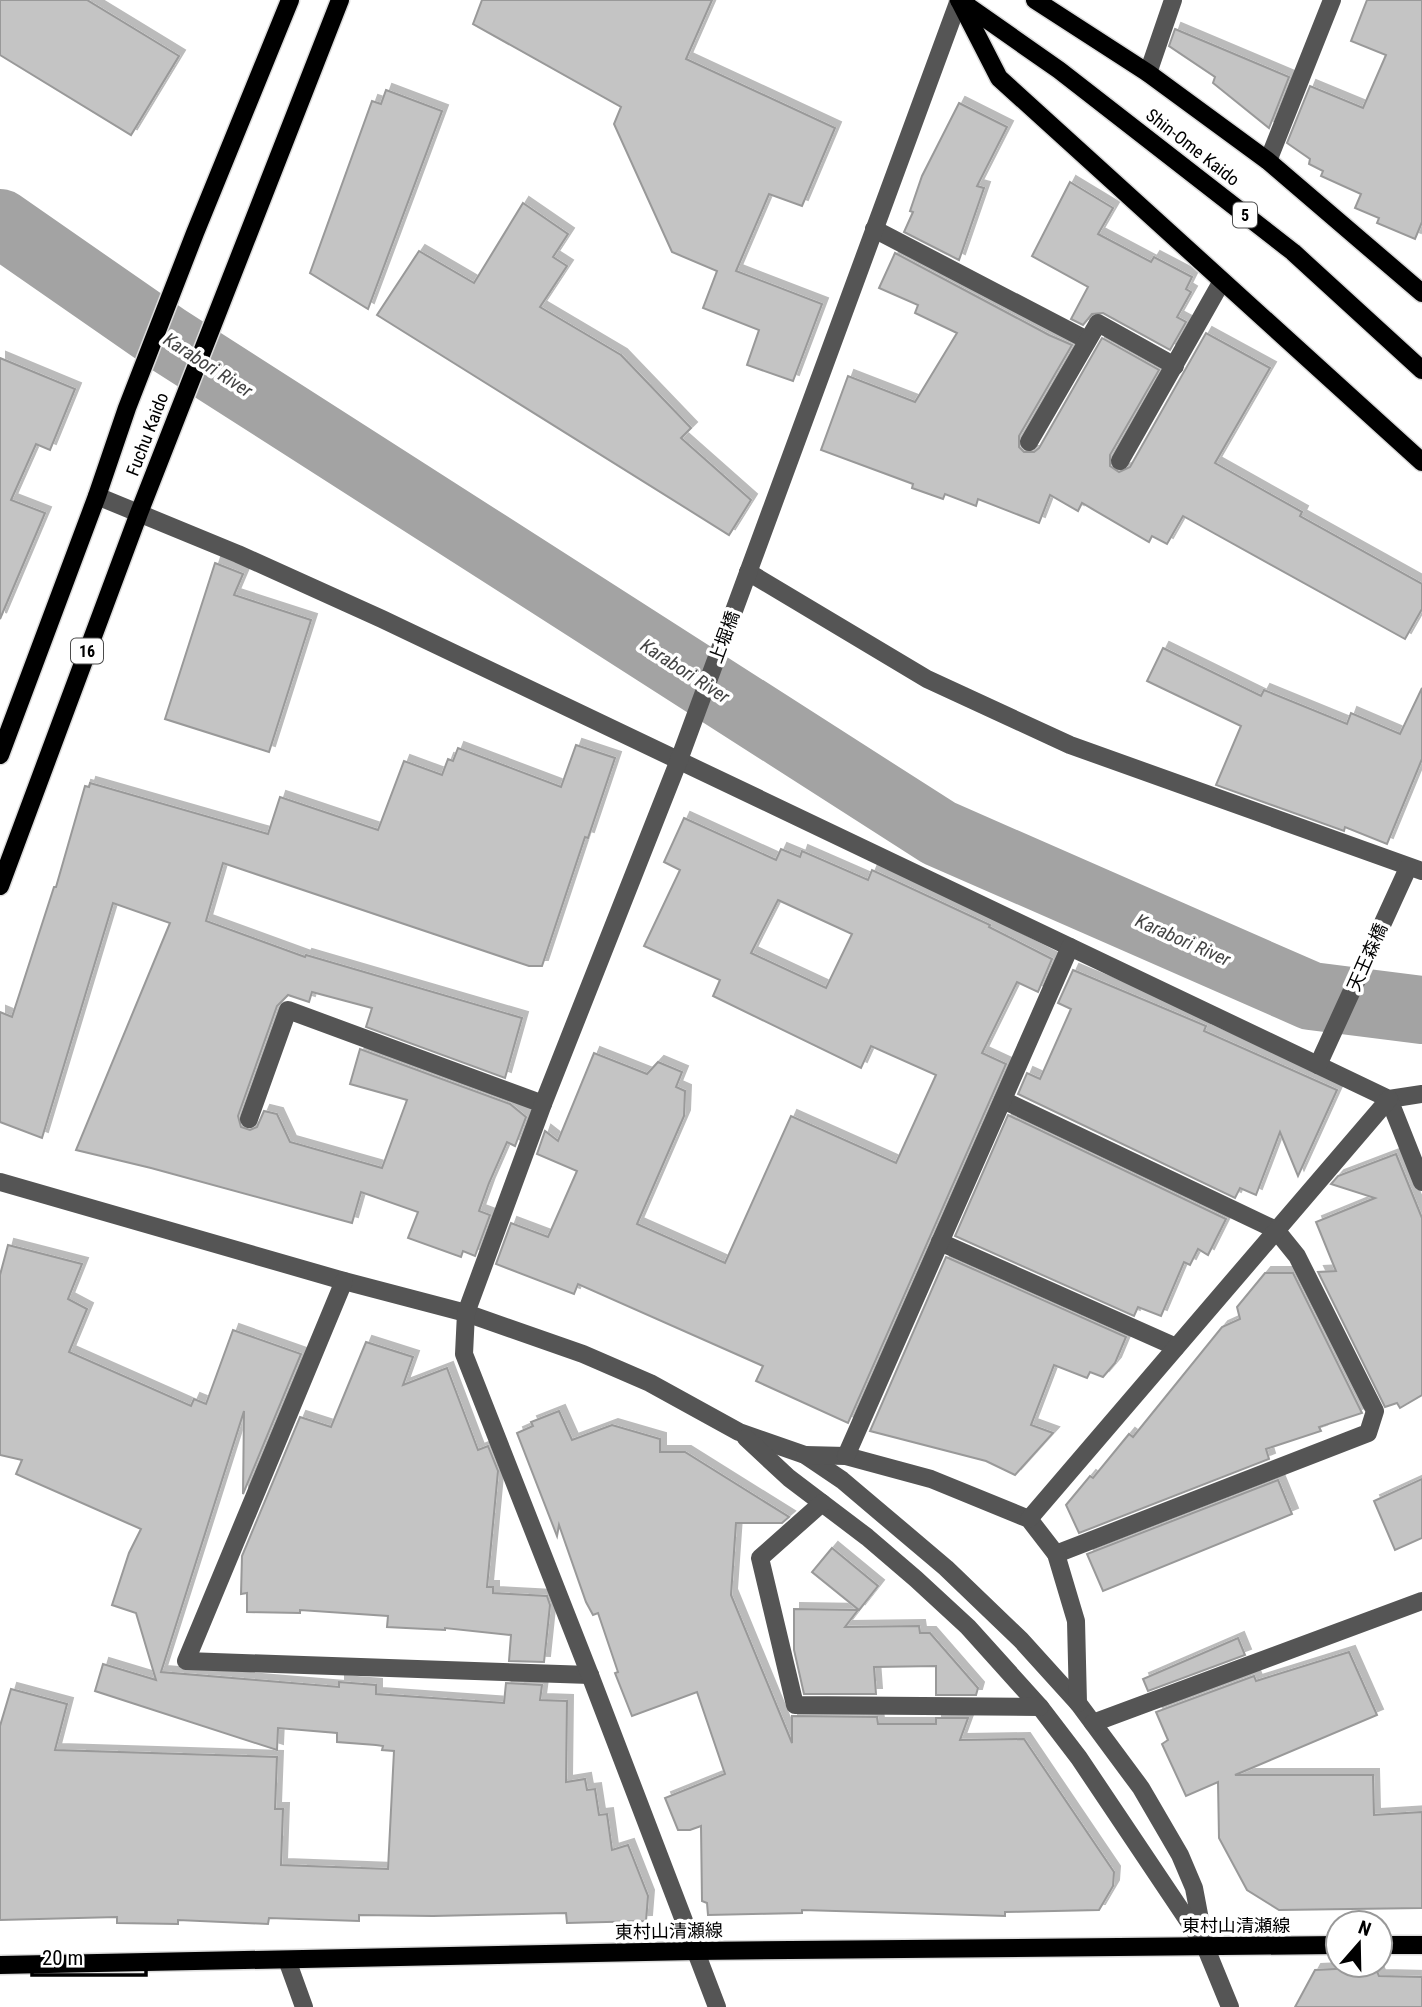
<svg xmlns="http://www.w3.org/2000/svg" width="1422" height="2007" viewBox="0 0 1422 2007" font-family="'Roboto Condensed','Noto Sans JP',sans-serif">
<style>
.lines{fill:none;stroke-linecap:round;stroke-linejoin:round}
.river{stroke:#a3a3a3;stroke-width:68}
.building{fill:#c4c4c4;stroke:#999;stroke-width:2;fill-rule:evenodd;filter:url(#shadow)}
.major-casing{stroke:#dbdbdb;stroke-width:21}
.minor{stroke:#555;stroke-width:18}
.major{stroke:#000;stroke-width:18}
.labels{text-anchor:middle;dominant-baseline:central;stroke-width:7;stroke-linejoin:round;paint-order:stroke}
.shield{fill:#fff;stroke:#4c4c4c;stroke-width:2}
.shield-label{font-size:16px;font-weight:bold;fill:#000}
.street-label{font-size:18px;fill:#000;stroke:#fff}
.water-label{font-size:19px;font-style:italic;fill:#444;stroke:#fff}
</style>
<defs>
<filter id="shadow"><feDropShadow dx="6" dy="-6" stdDeviation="0" flood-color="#0004"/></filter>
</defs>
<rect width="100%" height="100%" fill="#fff"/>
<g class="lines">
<!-- river -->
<path class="river" d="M 0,223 L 167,339 L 939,833 L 1311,996 L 1422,1010"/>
</g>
<!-- building -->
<g class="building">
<path d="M 0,0 L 87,0 L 179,56 L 131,135 L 0,55 Z"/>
<path d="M 482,0 L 712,0 L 686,59 L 835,128 L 802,206 L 769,194 L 736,271 L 822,304 L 793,381 L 747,365 L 759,330 L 703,308 L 717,271 L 672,252 L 614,124 L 621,107 L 473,24 Z"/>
<path d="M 1367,0 L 1422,0 L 1422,222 L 1415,239 L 1377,223 L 1379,218 L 1355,208 L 1361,194 L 1321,176 L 1323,171 L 1309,164 L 1310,159 L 1287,143 L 1310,86 L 1363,108 L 1386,55 L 1351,41 Z"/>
<path d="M 1175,29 L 1289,77 L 1269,128 L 1213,83 L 1215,77 L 1169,46 Z"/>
<path d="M 386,90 L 442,111 L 368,309 L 310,273 L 372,101 L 381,104 Z"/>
<path d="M 959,103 L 1007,127 L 977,186 L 984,188 L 959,260 L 904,232 L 913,212 L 910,211 L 922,176 Z"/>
<path d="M 1070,182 L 1113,208 L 1098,234 L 1151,262 L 1154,257 L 1192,277 L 1186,289 L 1191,292 L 1177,317 L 1186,322 L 1170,350 L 1103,313 L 1092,314 L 1083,325 L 1071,319 L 1088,287 L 1032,256 Z"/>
<path d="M 523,203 L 568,234 L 553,257 L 567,266 L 540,307 L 621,355 L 691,428 L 681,438 L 751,500 L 729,535 L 377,315 L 419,251 L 474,283 Z"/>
<path d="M 895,253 L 1049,335 L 1072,345 L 1019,436 L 1019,447 L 1024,452 L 1034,452 L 1039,448 L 1102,338 L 1159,370 L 1110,455 L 1110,466 L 1119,472 L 1130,467 L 1206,333 L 1270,368 L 1215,463 L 1302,512 L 1300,516 L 1422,584 L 1422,609 L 1405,639 L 1183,516 L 1167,544 L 1152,536 L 1149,542 L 1082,503 L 1078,511 L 1050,495 L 1039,523 L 978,499 L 976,506 L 945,494 L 943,499 L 912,488 L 913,484 L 821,450 L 848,376 L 915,402 L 957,333 L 915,313 L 918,305 L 879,288 Z"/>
<path d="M 0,358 L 75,389 L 50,450 L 36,444 L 11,500 L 45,513 L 0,619 Z"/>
<path d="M 215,563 L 243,574 L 234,595 L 311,620 L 269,752 L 165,719 Z"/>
<path d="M 1163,648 L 1261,696 L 1264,690 L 1347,724 L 1351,713 L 1400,734 L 1422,688 L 1422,759 L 1387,844 L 1345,827 L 1344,831 L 1216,785 L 1241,726 L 1147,681 Z"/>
<path d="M 576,745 L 615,758 L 588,838 L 585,837 L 542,966 L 529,966 L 223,863 L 206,921 L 305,957 L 306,955 L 522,1018 L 505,1078 L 366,1027 L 372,1008 L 312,992 L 309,1002 L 288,995 L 277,1006 L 238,1116 L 241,1127 L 250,1130 L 257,1127 L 264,1111 L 277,1114 L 290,1142 L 382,1168 L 407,1100 L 350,1084 L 360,1049 L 510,1104 L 526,1117 L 515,1146 L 507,1142 L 489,1183 L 479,1211 L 490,1215 L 475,1256 L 463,1251 L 461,1257 L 408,1238 L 418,1212 L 361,1192 L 352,1223 L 151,1168 L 76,1150 L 170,923 L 113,903 L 42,1138 L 0,1122 L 0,1012 L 12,1017 L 54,887 L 56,887 L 85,786 L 89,787 L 90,783 L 268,834 L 280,797 L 378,830 L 404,761 L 442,775 L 448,759 L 453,761 L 458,748 L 561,787 Z"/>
<path d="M 684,818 L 776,860 L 781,849 L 800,857 L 802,851 L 868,880 L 872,870 L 990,925 L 989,927 L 1052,959 L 1038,992 L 1017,982 L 982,1053 L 1006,1064 L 848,1423 L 756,1381 L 763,1366 L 578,1284 L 574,1294 L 496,1264 L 511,1223 L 548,1237 L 577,1171 L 537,1154 L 545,1131 L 558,1141 L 594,1053 L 647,1074 L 658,1062 L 682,1072 L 676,1087 L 685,1091 L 684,1116 L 637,1224 L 725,1263 L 791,1116 L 896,1163 L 936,1075 L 871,1046 L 861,1068 L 713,996 L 720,980 L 644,946 L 680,870 L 664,862 ZM 778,900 L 852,934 L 826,988 L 751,953 Z"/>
<path d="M 1073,970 L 1206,1026 L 1204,1031 L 1337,1090 L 1298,1176 L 1280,1132 L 1256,1195 L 1240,1188 L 1235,1198 L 1018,1094 L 1027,1073 L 1040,1079 L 1071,1009 L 1058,1003 Z"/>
<path d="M 1008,1115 L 1226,1219 L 1208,1255 L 1198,1249 L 1190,1265 L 1184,1262 L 1161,1316 L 1138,1307 L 1134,1316 L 955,1236 Z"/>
<path d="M 1396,1154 L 1422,1218 L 1422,1395 L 1400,1408 L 1397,1403 L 1385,1407 L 1318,1272 L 1336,1271 L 1316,1222 L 1375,1198 L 1331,1184 L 1338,1176 Z"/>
<path d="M 8,1245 L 82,1264 L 68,1299 L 87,1309 L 69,1352 L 191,1406 L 194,1399 L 206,1404 L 233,1330 L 301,1354 L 243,1494 L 244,1411 L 161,1672 L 339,1687 L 339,1682 L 376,1685 L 376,1694 L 504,1703 L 506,1683 L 542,1685 L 540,1700 L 567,1701 L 566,1782 L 585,1779 L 587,1790 L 595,1789 L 599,1815 L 607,1814 L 612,1850 L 628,1845 L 648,1896 L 646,1921 L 567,1923 L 566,1913 L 433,1916 L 359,1915 L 359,1921 L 269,1918 L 268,1924 L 178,1920 L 178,1924 L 117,1923 L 117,1917 L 0,1920 L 0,1726 L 11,1689 L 67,1704 L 55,1750 L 277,1757 L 275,1809 L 283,1809 L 281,1865 L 388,1869 L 394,1751 L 382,1750 L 383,1746 L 376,1745 L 337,1742 L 337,1733 L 278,1728 L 277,1750 L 95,1691 L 103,1664 L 156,1680 L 136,1613 L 112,1605 L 129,1553 L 141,1529 L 16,1474 L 22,1460 L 0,1455 L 0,1275 Z"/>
<path d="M 946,1257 L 1126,1337 L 1115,1363 L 1103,1377 L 1090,1372 L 1087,1378 L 1054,1365 L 1031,1425 L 1053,1433 L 1015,1475 L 986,1461 L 870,1431 Z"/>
<path d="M 1265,1273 L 1293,1273 L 1362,1413 L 1319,1427 L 1321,1431 L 1266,1449 L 1269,1459 L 1079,1533 L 1066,1505 L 1090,1476 L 1093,1478 L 1129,1434 L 1133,1437 L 1222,1327 L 1240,1319 L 1237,1307 Z"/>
<path d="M 366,1342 L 413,1357 L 403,1385 L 447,1368 L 478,1450 L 488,1446 L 498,1471 L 487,1587 L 493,1587 L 493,1593 L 547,1596 L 550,1605 L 544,1662 L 509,1661 L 511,1635 L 445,1628 L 445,1630 L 387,1627 L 388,1616 L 300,1610 L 300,1613 L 247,1612 L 247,1593 L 241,1594 L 242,1556 L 300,1417 L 331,1427 Z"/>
<path d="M 559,1411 L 572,1440 L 612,1425 L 660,1439 L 660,1452 L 685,1452 L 789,1517 L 782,1523 L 736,1523 L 731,1595 L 792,1743 L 792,1716 L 877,1717 L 878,1724 L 936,1724 L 936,1718 L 968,1718 L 960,1740 L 1024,1739 L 1114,1872 L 1113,1886 L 1099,1910 L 1005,1912 L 1005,1916 L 802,1910 L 802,1913 L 708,1915 L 707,1903 L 702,1901 L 701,1826 L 690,1830 L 678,1830 L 665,1798 L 725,1774 L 697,1692 L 632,1716 L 615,1673 L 618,1672 L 598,1613 L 593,1615 L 586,1602 L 559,1525 L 557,1536 L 517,1433 L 533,1426 L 531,1422 Z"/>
<path d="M 1422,1479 L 1422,1538 L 1395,1550 L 1374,1501 Z"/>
<path d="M 1278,1480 L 1292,1514 L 1103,1591 L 1087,1554 Z"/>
<path d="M 832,1548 L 878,1586 L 859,1610 L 812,1572 Z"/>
<path d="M 794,1609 L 858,1610 L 845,1627 L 919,1626 L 920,1633 L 930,1633 L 978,1688 L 976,1695 L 936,1695 L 936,1666 L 874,1667 L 876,1694 L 804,1694 L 794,1650 Z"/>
<path d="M 1238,1638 L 1245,1655 L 1148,1691 L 1143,1679 Z"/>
<path d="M 1349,1652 L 1377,1715 L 1235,1775 L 1373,1775 L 1374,1815 L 1422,1812 L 1422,1908 L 1279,1910 L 1247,1890 L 1219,1838 L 1218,1782 L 1186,1796 L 1162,1744 L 1168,1740 L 1156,1712 L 1254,1676 L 1256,1681 Z"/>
<path d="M 1375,1967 L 1379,1976 L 1422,1977 L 1422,2007 L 1295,2007 L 1315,1970 Z"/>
</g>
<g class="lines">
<defs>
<g id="major">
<path d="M 959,0 L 999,78 L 1422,462"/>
<path d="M 959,0 L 1059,70 L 1293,252 L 1422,370"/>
<path d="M 1035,0 L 1148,73 L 1268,161 L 1422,293"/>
<path d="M 0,755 L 97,496 L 127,408 L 195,233 L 290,0"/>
<path d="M 0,886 L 139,513 L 340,0"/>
<path d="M 1380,1945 L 1422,1945"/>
<path d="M 0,1965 L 695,1951 L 1338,1945"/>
</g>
</defs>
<!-- major casing -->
<use href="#major" class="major-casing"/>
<!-- minor -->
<g class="minor">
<path d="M 1148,73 L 1173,0"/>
<path d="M 1268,161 L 1332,0"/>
<path d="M 874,229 L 1087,340"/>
<path d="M 1029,442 L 1098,323 L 1175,366"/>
<path d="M 1120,461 L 1222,281"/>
<path d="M 97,496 L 238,554 L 382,619 L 1389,1099 L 1422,1094"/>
<path d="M 748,572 L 927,679 L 1070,745 L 1422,871"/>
<path d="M 1318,1065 L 1408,868"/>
<path d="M 1389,1099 L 1422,1182"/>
<path d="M 1003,1100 L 1276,1230 L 1297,1256 L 1375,1411 L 1368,1433 L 1056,1554"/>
<path d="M 249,1119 L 288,1010 L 543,1104"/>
<path d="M 0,1182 L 344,1281 L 466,1313 L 583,1354 L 650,1383 L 739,1432 L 805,1455 L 842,1480 L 946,1568 L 1021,1640 L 1078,1703 L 1141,1788 L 1180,1855 L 1194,1888 L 1205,1946"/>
<path d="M 940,1242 L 1176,1347"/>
<path d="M 344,1281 L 186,1661 L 590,1675"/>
<path d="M 746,1438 L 789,1478 L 867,1537 L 916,1579 L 968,1627 L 1040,1707 L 1079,1758 L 1205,1946 L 1230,2007"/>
<path d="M 805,1455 L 846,1456 L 931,1479 L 1029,1519 L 1056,1554 L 1076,1621 L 1078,1703"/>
<path d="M 846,1456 L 1070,947"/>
<path d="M 822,1503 L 760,1558 L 795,1705 L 1040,1707"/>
<path d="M 1029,1519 L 1389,1099"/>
<path d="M 1093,1723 L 1422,1601"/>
<path d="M 287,1960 L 304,2007"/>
<path d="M 717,2007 L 590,1675 L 464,1354 L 466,1313 L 543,1104 L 679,760 L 959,0"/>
</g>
<!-- major -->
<use href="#major" class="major"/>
</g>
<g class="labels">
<!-- shield labels -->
<g class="shield">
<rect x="1233" y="202.5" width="24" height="25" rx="5"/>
<rect x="71" y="638.5" width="32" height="25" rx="5"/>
</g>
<g class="shield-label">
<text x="1245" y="215">5</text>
<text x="87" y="651">16</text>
</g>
<!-- street labels -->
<g class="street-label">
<text transform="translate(1193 147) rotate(38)">Shin-Ome Kaido</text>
<text transform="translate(147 434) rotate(-69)">Fuchu Kaido</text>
<text transform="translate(724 637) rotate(-70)">上堀橋</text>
<text transform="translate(1367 957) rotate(-66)">天王森橋</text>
<text x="1236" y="1925">東村山清瀬線</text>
<text transform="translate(669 1931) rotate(-1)">東村山清瀬線</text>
</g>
<!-- water labels -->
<g class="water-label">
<text transform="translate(208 365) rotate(33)">Karabori River</text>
<text transform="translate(685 671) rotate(33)">Karabori River</text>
<text transform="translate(1183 940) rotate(24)">Karabori River</text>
</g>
</g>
<!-- north arrow -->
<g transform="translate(1359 1944) rotate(20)"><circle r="33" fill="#ffffff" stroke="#999999" stroke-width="2"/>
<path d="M0-5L12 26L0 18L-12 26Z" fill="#000000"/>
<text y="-10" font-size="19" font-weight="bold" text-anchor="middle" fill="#000000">N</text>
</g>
<!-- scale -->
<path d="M32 1965v10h114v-10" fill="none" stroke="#000000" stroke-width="3.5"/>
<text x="42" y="1965" font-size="21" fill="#000000" stroke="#ffffff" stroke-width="5" paint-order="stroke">20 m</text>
</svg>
